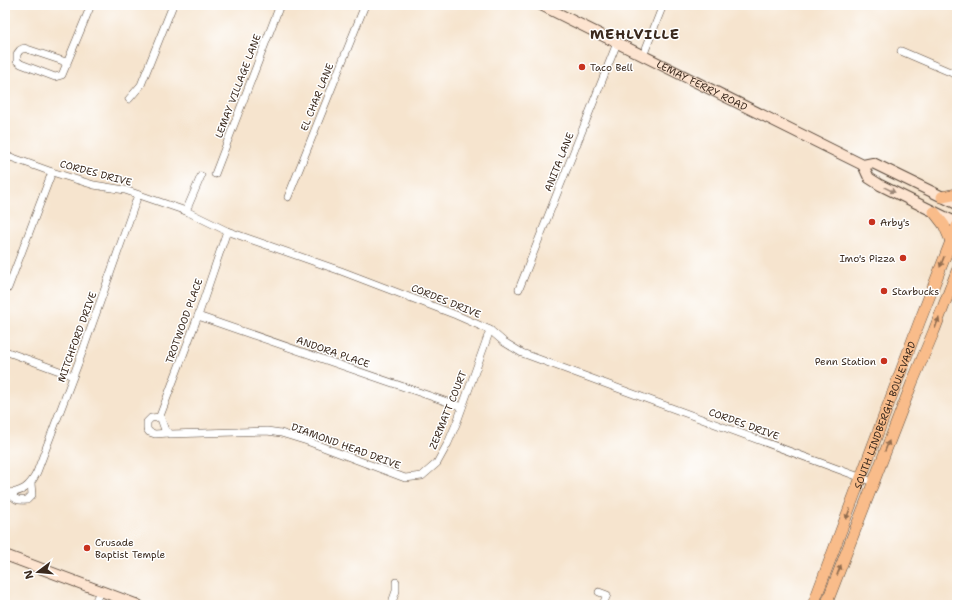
<svg xmlns="http://www.w3.org/2000/svg" width="962" height="610" viewBox="0 0 962 610" font-family="'Shantell Sans',sans-serif">
<style>
.lines{fill:none;stroke-linecap:round;stroke-linejoin:round}
.street-casing{stroke:#574638;stroke-width:8}
.secondary-casing{stroke:#574638;stroke-width:12}
.primary-casing{stroke:#574638;stroke-width:12}
.street{stroke:#fff;stroke-width:7}
.secondary{stroke:#fde4d0;stroke-width:10}
.primary{stroke:#f9bc8a;stroke-width:11}
.oneway{fill:#9c8777}
.oneway2{fill:#906c4f}
.poi-dot{fill:#c8321e;stroke:#fff;stroke-width:1.5}
.labels{text-anchor:middle;dominant-baseline:central;stroke-width:3;stroke-linejoin:round;paint-order:stroke}
.poi-label{font-size:10px;fill:#3b2a1e;stroke:#fff;text-anchor:start}
.street-label{font-size:10px;fill:#3b2a1e;stroke:#fff}
.district-label{font-size:14px;font-weight:bold;letter-spacing:1px;fill:#3b2a1e;stroke:#fff}
</style>
<rect width="100%" height="100%" fill="#fff"/>
<filter id="ink" filterUnits="userSpaceOnUse"><feTurbulence type="fractalNoise" baseFrequency=".025" numOctaves="2"/><feDisplacementMap in="SourceGraphic" scale="8" xChannelSelector="R" yChannelSelector="G"/><feConvolveMatrix kernelMatrix="1 2 1 2 8 2 1 2 1" color-interpolation-filters="sRGB"/></filter>
<filter id="wash" filterUnits="userSpaceOnUse"><feTurbulence type="fractalNoise" baseFrequency=".012" numOctaves="4" result="noise"/><feDisplacementMap in="SourceGraphic" scale="16" xChannelSelector="R" yChannelSelector="G"/><feGaussianBlur stdDeviation="0.9" result="paint"/><feColorMatrix in="noise" values="0 0 0 0 0 0 0 0 0 0 0 0 0 0 0 0 0 1.4 0 .05"/><feComposite in="paint" operator="in"/></filter>
<g filter="url(#wash)">
<rect width="100%" height="100%" fill="#f6e4ce"/>
</g>
<g filter="url(#ink)">
<g class="lines">
<defs>
<g id="street">
<path d="M 901,51 L 957,75"/>
<path d="M 643,56 L 663,5"/>
<path d="M 67,65 L 63,61 L 24,48 L 20,50 L 17,54 L 17,61 L 21,64 L 55,77 L 62,75 L 91,5"/>
<path d="M 129,99 L 141,85 L 173,5"/>
<path d="M 5,155 L 52,172 L 94,185 L 125,190 L 186,211 L 227,231 L 341,271 L 456,315 L 490,330 L 504,342 L 522,353 L 873,482"/>
<path d="M 215,174 L 280,5"/>
<path d="M 288,197 L 365,5"/>
<path d="M 186,211 L 201,176"/>
<path d="M 227,231 L 198,316 L 160,416 L 165,430 L 170,434 L 267,431 L 281,433 L 307,441 L 405,478 L 422,476 L 437,463 L 448,443 L 457,422 L 490,330"/>
<path d="M 8,288 L 52,172"/>
<path d="M 519,289 L 617,43"/>
<path d="M 198,316 L 462,407"/>
<path d="M 5,351 L 73,376"/>
<path d="M 160,417 L 151,418 L 147,422 L 147,429 L 149,432 L 155,434 L 169,433"/>
<path d="M 5,493 C 22,493 30,487 37,472 L 82,353 L 138,195"/>
<path d="M 10,493 C 15,500 18,501 27,500 L 32,495 L 31,483"/>
<path d="M 599,592 L 607,595 L 603,604 L 605,605"/>
<path d="M 94,605 L 100,591"/>
<path d="M 391,605 L 396,591 L 396,582"/>
</g>
<g id="secondary">
<path id="s1" d="M 541,5 L 863,165 L 873,163 L 957,204"/>
<path d="M 863,165 L 869,178 L 880,185 L 957,223"/>
<path d="M 5,555 L 138,605"/>
</g>
<g id="primary">
<path d="M 942,197 L 957,194"/>
<path d="M 934,212 L 944,225 L 951,241"/>
<path id="s2" d="M 813,605 L 919,323 L 957,226"/>
<path d="M 826,605 L 912,383 L 934,331 L 957,271"/>
</g>
</defs>
<!-- street casing -->
<use href="#street" class="street-casing"/>
<!-- secondary casing -->
<use href="#secondary" class="secondary-casing"/>
<!-- primary casing -->
<use href="#primary" class="primary-casing"/>
<!-- street -->
<use href="#street" class="street"/>
<!-- secondary -->
<use href="#secondary" class="secondary"/>
<!-- primary -->
<use href="#primary" class="primary"/>
</g>
<!-- one-way arrows -->
<defs><path id="oneway-solid" d="M-6-.8H1V-3.2L6.5 0L1 3.2V.8H-6Z"/></defs>
<use class="oneway" href="#oneway-solid" transform="translate(890 190) rotate(26)"/>
<g class="oneway2">
<use href="#oneway-solid" transform="translate(942 262) rotate(111)"/>
<use href="#oneway-solid" transform="translate(937 323) rotate(-70)"/>
<use href="#oneway-solid" transform="translate(887 446) rotate(-68)"/>
<use href="#oneway-solid" transform="translate(848 514) rotate(111)"/>
<use href="#oneway-solid" transform="translate(839 570) rotate(-69)"/>
</g>
</g>
<!-- markers -->
<g class="poi-dot">
<circle cx="582" cy="67" r="4"/>
<circle cx="872" cy="222" r="4"/>
<circle cx="903" cy="258" r="4"/>
<circle cx="884" cy="291" r="4"/>
<circle cx="884" cy="361" r="4"/>
<circle cx="87" cy="548" r="4"/>
</g>
<g class="labels">
<!-- poi labels -->
<g class="poi-label">
<text x="590" y="67">Taco Bell</text>
<text x="880" y="222">Arby's</text>
<text x="895" y="258" text-anchor="end">Imo's Pizza</text>
<text x="892" y="291">Starbucks</text>
<text x="876" y="361" text-anchor="end">Penn Station</text>
<text x="95" y="542">Crusade<tspan x="95" dy="12">Baptist Temple</tspan></text>
</g>
<!-- street labels -->
<g class="street-label">
<text stroke="none"><textPath href="#s1" startOffset="180">LEMAY FERRY ROAD</textPath></text>
<text transform="translate(238 86) rotate(-69)">LEMAY VILLAGE LANE</text>
<text transform="translate(317 97) rotate(-68)">EL CHAR LANE</text>
<text transform="translate(559 162) rotate(-68)">ANITA LANE</text>
<text transform="translate(96 173) rotate(15)">CORDES DRIVE</text>
<text transform="translate(446 301) rotate(22)">CORDES DRIVE</text>
<text transform="translate(184 321) rotate(-70)">TROTWOOD PLACE</text>
<text transform="translate(77 337) rotate(-70)">MITCHFORD DRIVE</text>
<text transform="translate(333 352) rotate(19)">ANDORA PLACE</text>
<text transform="translate(448 410) rotate(-68)">ZERMATT COURT</text>
<text stroke="none"><textPath href="#s2" startOffset="203">SOUTH LINDBERGH BOULEVARD</textPath></text>
<text transform="translate(744 424) rotate(20)">CORDES DRIVE</text>
<text transform="translate(346 446) rotate(20)">DIAMOND HEAD DRIVE</text>
</g>
<!-- district labels -->
<g class="district-label">
<text x="635" y="34">MEHLVILLE</text>
</g>
</g>
<!-- margin -->
<rect width="962" height="610" fill="none" stroke="#fff" stroke-width="20"/>
<!-- north arrow -->
<g transform="translate(38 572) rotate(254)" stroke="#ffffff" stroke-width="3" paint-order="stroke">
<path d="M0-3L7 15L0 10L-7 15Z" fill="#3b2a1e"/>
<text y="-6" font-size="11" font-weight="bold" text-anchor="middle" fill="#3b2a1e">N</text>
</g>
</svg>
